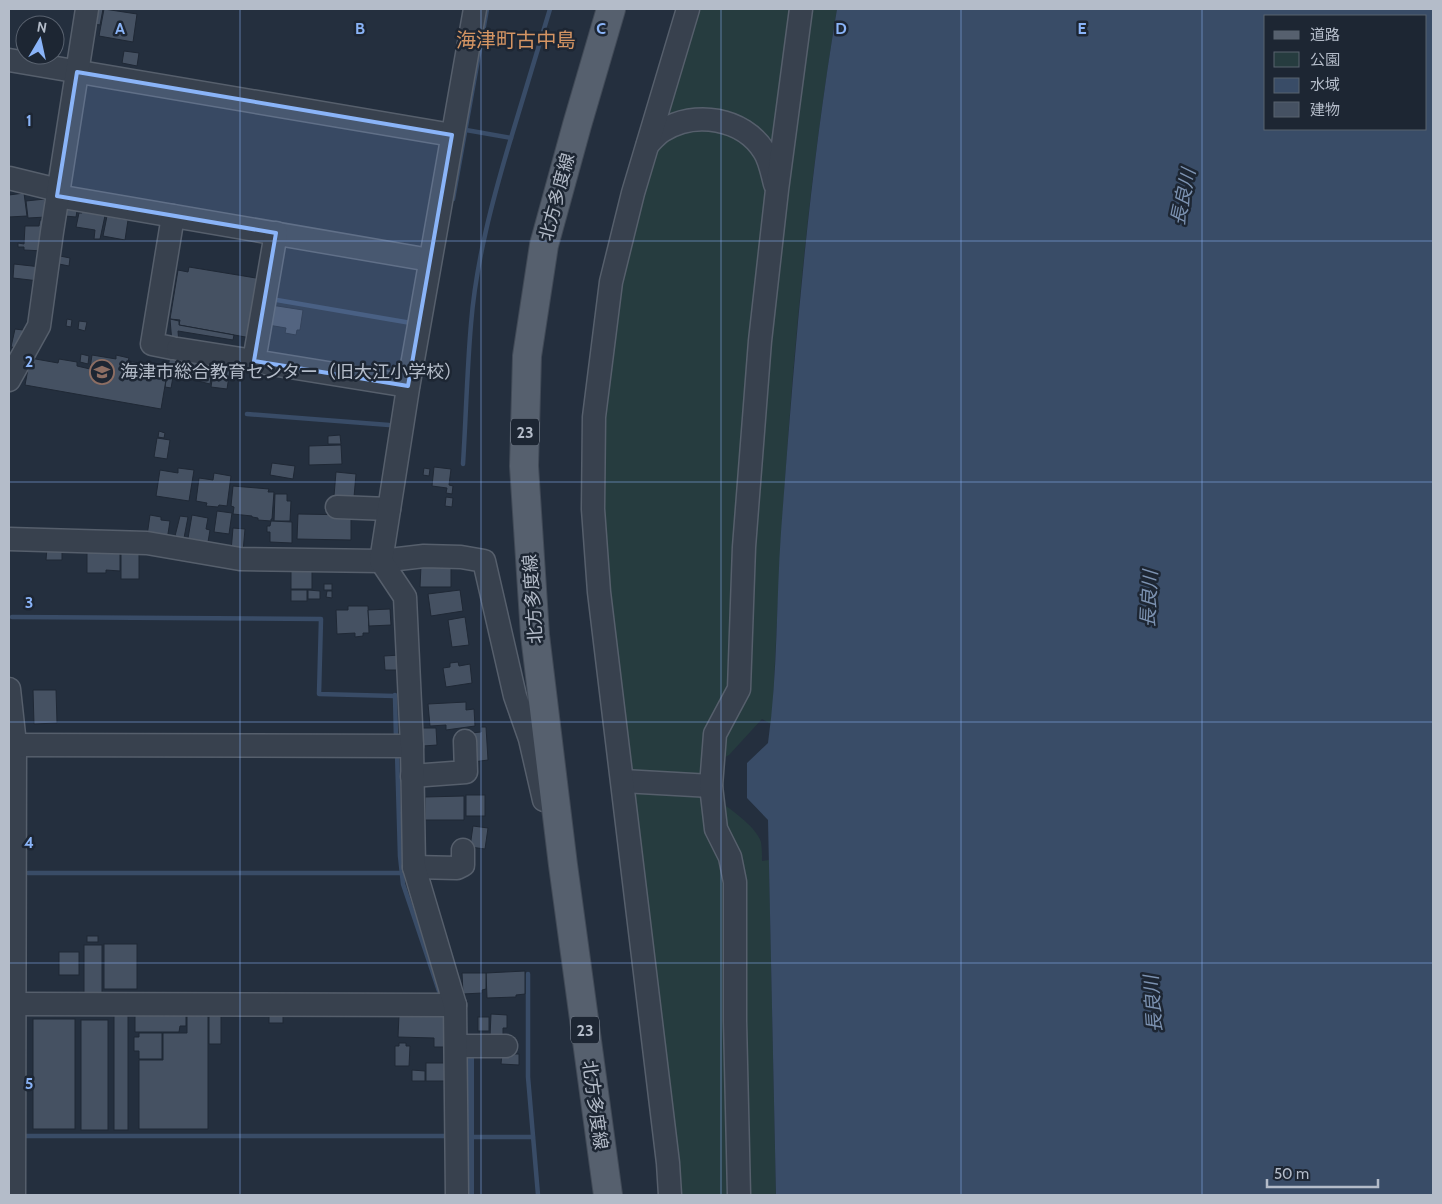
<svg xmlns="http://www.w3.org/2000/svg" width="1442" height="1204" viewBox="0 0 1442 1204" font-family="Cabin,'Noto Sans JP',sans-serif">
<style>
.green{fill:#263c3f}
.water{fill:#394c67;fill-rule:evenodd}
.lines{fill:none;stroke-linecap:round;stroke-linejoin:round}
.stream{stroke:#394c67;stroke-width:4.5}
.building{fill:#455162;stroke:#1f2835}
.minor-casing{stroke:#565f6c;stroke-width:25}
.major-casing{stroke:#414a57;stroke-width:30}
.minor{stroke:#38414e;stroke-width:22}
.major{stroke:#56606e;stroke-width:28}
.marked{fill:#8ab4f8;fill-opacity:0.2;stroke:#8ab4f8;stroke-width:4;stroke-linejoin:round}
.grid{fill:none;stroke:#8ab4f8;stroke-width:1;stroke-opacity:0.55}
.labels{text-anchor:middle;dominant-baseline:central;stroke-width:5;stroke-linejoin:round;paint-order:stroke}
.shield{fill:#1d2633;stroke:#878f9c;stroke-width:1}
.shield-label{font-size:16px;font-weight:bold;fill:#b4bcc9}
.street-label{font-size:18px;fill:#b4bcc9;stroke:#1d2633}
.poi-label{font-size:18px;fill:#b4bcc9;stroke:#1d2633;text-anchor:start}
.water-label{font-size:19px;font-style:italic;fill:#7c92b1;stroke:#1d2633}
.quarter-label{font-size:20px;fill:#d59563;stroke:#1d2633}
.grid-label{font-size:16px;text-anchor:middle;font-weight:bold;fill:#8ab4f8;stroke:#1d2633;stroke-width:5;stroke-linejoin:round;paint-order:stroke}
</style>
<rect width="100%" height="100%" fill="#242f3e"/>
<!-- green -->
<g class="green">
<path d="M 695,9 L 792,9 L 773,141 L 768,143 L 757,136 L 662,122 Z"/>
<path d="M 808,9 L 837,9 C 799,240 783,473 773,707 L 771,724 L 762,719 L 729,755 L 723,758 L 728,730 Z"/>
<path d="M 690,124 L 744,138 L 769,182 L 731,686 L 706,774 L 633,777 L 606,592 L 601,414 L 617,283 L 654,145 Z"/>
<path d="M 699,788 L 728,882 L 732,1195 L 676,1195 L 633,790 Z"/>
<path d="M 722,803 C 733,811 757,828 761,842 C 762,848 762,855 762,861 L 769,860 L 776,1195 L 749,1195 L 726,831 Z"/>
</g>
<!-- water -->
<g class="water">
<path d="M 837,9 L 1433,9 L 1433,1195 L 776,1195 L 768,820 L 747,798 L 747,763 L 768,743 C 778,673 776,602 781,532 C 794,357 808,182 837,9 ZM 1266,16 L 1426,16 L 1426,129 L 1266,129 Z"/>
<path d="M 463,1053 L 474,1054 L 474,1195 L 463,1195 Z"/>
</g>
<g class="lines">
<!-- stream -->
<g class="stream">
<path d="M 511,138 L 550,9"/>
<path d="M 453,199 L 487,9"/>
<path d="M 271,299 L 411,323"/>
<path d="M 247,414 L 389,425"/>
<path d="M 463,464 C 466,417 467,370 471,324 C 476,261 493,198 511,138 L 466,130"/>
<path d="M 12,617 L 321,619 L 319,694 L 395,696"/>
<path d="M 395,695 L 396,739"/>
<path d="M 397,752 L 400,856 L 403,884 L 439,991"/>
<path d="M 28,873 L 402,873"/>
<path d="M 528,974 L 528,1077 L 538,1195"/>
<path d="M 23,1136 L 450,1136"/>
<path d="M 470,1137 L 533,1137"/>
</g>
</g>
<!-- building -->
<g class="building">
<path d="M 91,9 L 103,9 L 100,25 L 89,23 Z"/>
<path d="M 104,9 L 137,14 L 133,42 L 99,36 Z"/>
<path d="M 124,51 L 139,53 L 137,66 L 122,63 Z"/>
<path d="M 24,193 L 27,216 L 9,217 L 9,195 Z"/>
<path d="M 45,199 L 46,217 L 28,218 L 26,201 Z"/>
<path d="M 67,204 L 78,205 L 76,217 L 65,216 Z"/>
<path d="M 83,209 L 106,211 L 100,239 L 94,239 L 95,230 L 76,227 L 79,213 L 82,213 Z"/>
<path d="M 107,216 L 128,220 L 125,240 L 103,236 Z"/>
<path d="M 40,220 L 43,220 L 44,251 L 24,250 L 24,247 L 18,247 L 18,243 L 24,244 L 25,226 L 39,226 Z"/>
<path d="M 60,256 L 70,258 L 69,266 L 59,264 Z"/>
<path d="M 14,264 L 41,267 L 39,281 L 13,278 Z"/>
<path d="M 189,267 L 262,279 L 251,338 L 179,325 L 180,320 L 170,319 L 178,270 L 188,272 Z"/>
<path d="M 271,305 L 303,310 L 300,330 L 297,330 L 296,335 L 285,333 L 286,328 L 268,325 Z"/>
<path d="M 67,319 L 72,320 L 71,327 L 66,326 Z"/>
<path d="M 170,319 L 179,321 L 179,325 L 234,335 L 233,340 L 178,331 L 179,344 L 172,343 Z"/>
<path d="M 79,321 L 87,322 L 85,331 L 78,329 Z"/>
<path d="M 15,329 L 23,330 L 18,348 L 11,347 Z"/>
<path d="M 172,343 L 179,344 L 171,388 L 165,387 Z"/>
<path d="M 81,354 L 89,356 L 88,364 L 80,362 Z"/>
<path d="M 92,355 L 116,359 L 116,355 L 129,358 L 128,361 L 168,368 L 161,409 L 25,385 L 30,358 L 58,363 L 59,359 L 77,362 L 77,366 L 90,369 Z"/>
<path d="M 189,357 L 214,361 L 210,384 L 186,378 Z"/>
<path d="M 215,360 L 231,363 L 227,389 L 211,387 Z"/>
<path d="M 179,368 L 186,369 L 184,378 L 177,377 Z"/>
<path d="M 159,431 L 165,433 L 164,438 L 158,437 Z"/>
<path d="M 340,435 L 341,444 L 328,444 L 328,436 Z"/>
<path d="M 157,438 L 170,440 L 167,459 L 154,457 Z"/>
<path d="M 341,445 L 342,464 L 309,465 L 309,446 Z"/>
<path d="M 272,463 L 295,466 L 293,479 L 270,475 Z"/>
<path d="M 434,467 L 451,469 L 449,485 L 453,486 L 452,494 L 446,493 L 447,488 L 432,486 Z"/>
<path d="M 178,468 L 194,470 L 189,501 L 156,496 L 160,470 L 178,473 Z"/>
<path d="M 424,468 L 430,469 L 429,476 L 423,475 Z"/>
<path d="M 336,472 L 356,474 L 354,497 L 334,496 Z"/>
<path d="M 214,473 L 231,476 L 227,506 L 219,505 L 218,507 L 206,506 L 207,503 L 196,501 L 199,478 L 213,480 Z"/>
<path d="M 233,486 L 269,489 L 268,492 L 274,492 L 272,519 L 271,519 L 271,521 L 258,520 L 258,518 L 252,517 L 252,516 L 233,514 L 234,507 L 231,506 Z"/>
<path d="M 275,494 L 287,494 L 287,501 L 291,501 L 290,521 L 274,521 Z"/>
<path d="M 446,497 L 453,498 L 452,507 L 445,506 Z"/>
<path d="M 217,511 L 232,513 L 229,534 L 214,532 Z"/>
<path d="M 298,514 L 351,515 L 351,540 L 297,539 Z"/>
<path d="M 150,515 L 161,517 L 161,520 L 170,521 L 167,540 L 147,536 Z"/>
<path d="M 192,515 L 208,518 L 206,529 L 210,530 L 207,548 L 187,544 Z"/>
<path d="M 180,516 L 188,517 L 184,538 L 175,536 Z"/>
<path d="M 271,521 L 292,522 L 292,543 L 270,542 L 270,532 L 267,532 L 267,526 L 270,526 Z"/>
<path d="M 233,528 L 245,529 L 243,552 L 231,551 Z"/>
<rect x="121" y="546" width="18" height="33"/>
<path d="M 120,547 L 120,571 L 106,570 L 106,573 L 87,573 L 87,549 Z"/>
<path d="M 47,548 L 62,548 L 62,560 L 46,560 Z"/>
<path d="M 421,566 L 451,566 L 451,587 L 420,587 Z"/>
<rect x="291" y="570" width="21" height="19"/>
<rect x="324" y="584" width="8" height="6"/>
<rect x="291" y="590" width="16" height="11"/>
<path d="M 308,590 L 320,591 L 320,599 L 308,599 Z"/>
<path d="M 460,590 L 463,611 L 431,616 L 428,594 Z"/>
<path d="M 327,591 L 332,591 L 332,598 L 326,597 Z"/>
<path d="M 348,606 L 368,606 L 369,633 L 363,633 L 363,636 L 355,637 L 355,633 L 337,634 L 336,610 L 348,610 Z"/>
<path d="M 390,609 L 391,625 L 369,626 L 368,610 Z"/>
<path d="M 465,617 L 469,645 L 452,647 L 448,620 Z"/>
<path d="M 400,655 L 400,670 L 385,670 L 384,656 Z"/>
<path d="M 458,662 L 459,666 L 470,664 L 472,683 L 446,687 L 443,668 L 450,667 L 450,663 Z"/>
<path d="M 33,690 L 56,690 L 57,723 L 34,724 Z"/>
<path d="M 466,702 L 466,710 L 474,709 L 475,726 L 446,730 L 446,725 L 430,726 L 428,704 Z"/>
<path d="M 481,727 L 486,727 L 488,760 L 473,762 L 471,733 L 481,732 Z"/>
<path d="M 422,728 L 436,728 L 437,745 L 423,746 Z"/>
<rect x="466" y="795" width="19" height="21"/>
<path d="M 464,796 L 464,820 L 425,820 L 425,797 Z"/>
<path d="M 473,826 L 488,828 L 485,849 L 470,847 Z"/>
<rect x="87" y="936" width="11" height="6"/>
<rect x="104" y="944" width="33" height="45"/>
<rect x="84" y="945" width="18" height="49"/>
<rect x="59" y="952" width="20" height="23"/>
<path d="M 525,971 L 525,994 L 516,995 L 516,997 L 487,998 L 486,973 Z"/>
<path d="M 462,973 L 486,973 L 486,989 L 482,990 L 482,993 L 463,994 Z"/>
<path d="M 221,1012 L 221,1044 L 209,1044 L 209,1013 Z"/>
<path d="M 135,1013 L 186,1014 L 186,1026 L 180,1026 L 179,1032 L 135,1032 Z"/>
<path d="M 187,1013 L 208,1013 L 208,1129 L 139,1129 L 139,1060 L 163,1060 L 163,1033 L 187,1033 Z"/>
<rect x="269" y="1013" width="14" height="10"/>
<path d="M 491,1014 L 507,1015 L 507,1028 L 503,1028 L 503,1038 L 490,1037 Z"/>
<rect x="114" y="1015" width="14" height="115"/>
<path d="M 399,1015 L 447,1016 L 447,1047 L 434,1047 L 434,1038 L 398,1037 Z"/>
<rect x="478" y="1017" width="11" height="14"/>
<rect x="33" y="1019" width="42" height="110"/>
<rect x="81" y="1020" width="27" height="110"/>
<path d="M 139,1033 L 162,1033 L 162,1059 L 139,1059 L 139,1051 L 134,1051 L 134,1037 L 139,1037 Z"/>
<path d="M 399,1043 L 406,1043 L 406,1046 L 410,1046 L 409,1066 L 395,1066 L 395,1046 L 399,1046 Z"/>
<path d="M 502,1054 L 519,1054 L 519,1065 L 501,1064 Z"/>
<rect x="426" y="1063" width="22" height="18"/>
<path d="M 412,1070 L 425,1071 L 425,1081 L 412,1081 Z"/>
</g>
<g class="lines">
<defs>
<g id="minor">
<path d="M 9,60 L 452,135"/>
<path d="M 648,144 C 652,140 657,134 662,131 C 695,110 743,118 764,151 C 770,160 772,173 775,184"/>
<path d="M 9,178 L 58,190"/>
<path d="M 57,196 L 430,260"/>
<path d="M 276,233 L 254,361 L 408,386"/>
<path d="M 172,348 L 152,344 L 173,216"/>
<path d="M 178,349 L 254,361"/>
<path d="M 9,380 L 39,326 L 52,232 L 87,9"/>
<path d="M 337,507 L 389,509"/>
<path d="M 9,539 L 147,543 L 240,559 L 381,561 L 424,556 L 461,557 L 484,561 L 515,696 L 530,739 L 544,800"/>
<path d="M 9,689 L 15,744 L 14,1195"/>
<path d="M 9,745 L 412,746"/>
<path d="M 412,776 L 466,772 L 465,741"/>
<path d="M 623,781 L 711,786"/>
<path d="M 414,867 L 457,868 L 463,865 L 463,850"/>
<path d="M 9,1004 L 455,1005"/>
<path d="M 456,1046 L 506,1046"/>
<path d="M 457,1195 L 455,1005 L 414,867 L 412,746 L 405,597 L 381,561 L 408,388 L 475,9"/>
<path d="M 670,1195 L 668,1163 L 599,592 L 593,509 L 594,417 L 611,282 L 633,193 L 688,9"/>
<path d="M 739,1195 L 735,1021 L 735,882 L 730,857 L 716,829 L 711,786 L 715,734 L 739,689 L 744,547 L 760,341 L 777,190 L 801,9"/>
</g>
<path id="major" d="M 608,1195 L 563,865 L 535,635 L 524,466 L 527,356 L 544,245 L 577,125 L 611,9"/>
</defs>
<!-- minor casing -->
<use href="#minor" class="minor-casing"/>
<!-- major casing -->
<use href="#major" class="major-casing"/>
<!-- minor -->
<use href="#minor" class="minor"/>
<!-- major -->
<use href="#major" class="major"/>
</g>
<!-- marked area -->
<path class="marked" d="M 77,72 L 452,135 L 408,386 L 254,361 L 276,233 L 57,196 Z"/>
<!-- grid -->
<path class="grid" d="M 240,9 L 240,1195M 481,9 L 481,1195M 721,9 L 721,1195M 961,9 L 961,1195M 1202,9 L 1202,1195M 9,241 L 1433,241M 9,482 L 1433,482M 9,722 L 1433,722M 9,963 L 1433,963"/>
<!-- icons -->
<defs>
<symbol id="school-ring" viewBox="-11 -11 22 22"><circle r="9.5" fill="#1d2633" stroke="#8d6e63" stroke-width="1.5"/><path d="M0-5L7-2L0 1L-7-2ZM-4 1L0 2.5L4 1V4Q0 6-4 4Z" fill="#8d6e63"/></symbol>
</defs>
<g fill-rule="evenodd">
<use href="#school-ring" x="88" y="358" width="28" height="28"/>
</g>
<g class="labels">
<!-- shield labels -->
<g class="shield">
<rect x="511" y="418.5" width="28" height="27" rx="4"/>
<rect x="571" y="1016.5" width="28" height="27" rx="4"/>
</g>
<g class="shield-label">
<text x="525" y="432">23</text>
<text x="585" y="1030">23</text>
</g>
<!-- street labels -->
<g class="street-label">
<text transform="translate(557 197) rotate(-75)">北方多度線</text>
<text transform="translate(533 599) rotate(-94)">北方多度線</text>
<text transform="translate(595 1105) rotate(82)">北方多度線</text>
</g>
<!-- poi labels -->
<g class="poi-label">
<text x="120" y="372">海津市総合教育センター（旧大江小学校）</text>
</g>
<!-- water labels -->
<g class="water-label">
<text transform="translate(1183 197) rotate(-78)">長良川</text>
<text transform="translate(1149 599) rotate(-87)">長良川</text>
<text transform="translate(1153 1004) rotate(-94)">長良川</text>
</g>
<!-- quarter labels -->
<g class="quarter-label">
<text x="516" y="40">海津町古中島</text>
</g>
</g>
<g class="grid-label">
<text x="120" y="34">A</text>
<text x="360" y="34">B</text>
<text x="601" y="34">C</text>
<text x="841" y="34">D</text>
<text x="1082" y="34">E</text>
<text x="29" y="126">1</text>
<text x="29" y="367">2</text>
<text x="29" y="608">3</text>
<text x="29" y="848">4</text>
<text x="29" y="1089">5</text>
</g>
<!-- border -->
<rect width="1442" height="1204" fill="none" stroke="#b4bcc9" stroke-width="20"/>
<!-- legend -->
<rect x="1264" y="15" width="162" height="115" fill="#1d2633" stroke="#59626f"/>
<rect x="1274" y="31" width="25" height="8" fill="#56606e" stroke="#59626f"/>
<text x="1310" y="40" font-size="15" fill="#b4bcc9">道路</text>
<rect x="1274" y="52" width="25" height="15" fill="#263c3f" stroke="#59626f"/>
<text x="1310" y="65" font-size="15" fill="#b4bcc9">公園</text>
<rect x="1274" y="78" width="25" height="15" fill="#394c67" stroke="#59626f"/>
<text x="1310" y="90" font-size="15" fill="#b4bcc9">水域</text>
<rect x="1274" y="102" width="25" height="15" fill="#455162" stroke="#59626f"/>
<text x="1310" y="115" font-size="15" fill="#b4bcc9">建物</text>
<!-- north arrow -->
<g transform="translate(40 40) rotate(9)"><circle r="24" fill="#1d2633" stroke="#59626f"/>
<path d="M0-4L9 19L0 12L-9 19Z" fill="#8ab4f8"/>
<text y="-8" font-size="14" font-weight="bold" text-anchor="middle" fill="#b4bcc9">N</text>
</g>
<!-- scale -->
<path d="M1267 1179v8h111v-8" fill="none" stroke="#b4bcc9" stroke-width="2.5"/>
<text x="1274" y="1179" font-size="15" fill="#b4bcc9" stroke="#1d2633" stroke-width="4" paint-order="stroke">50 m</text>
</svg>
